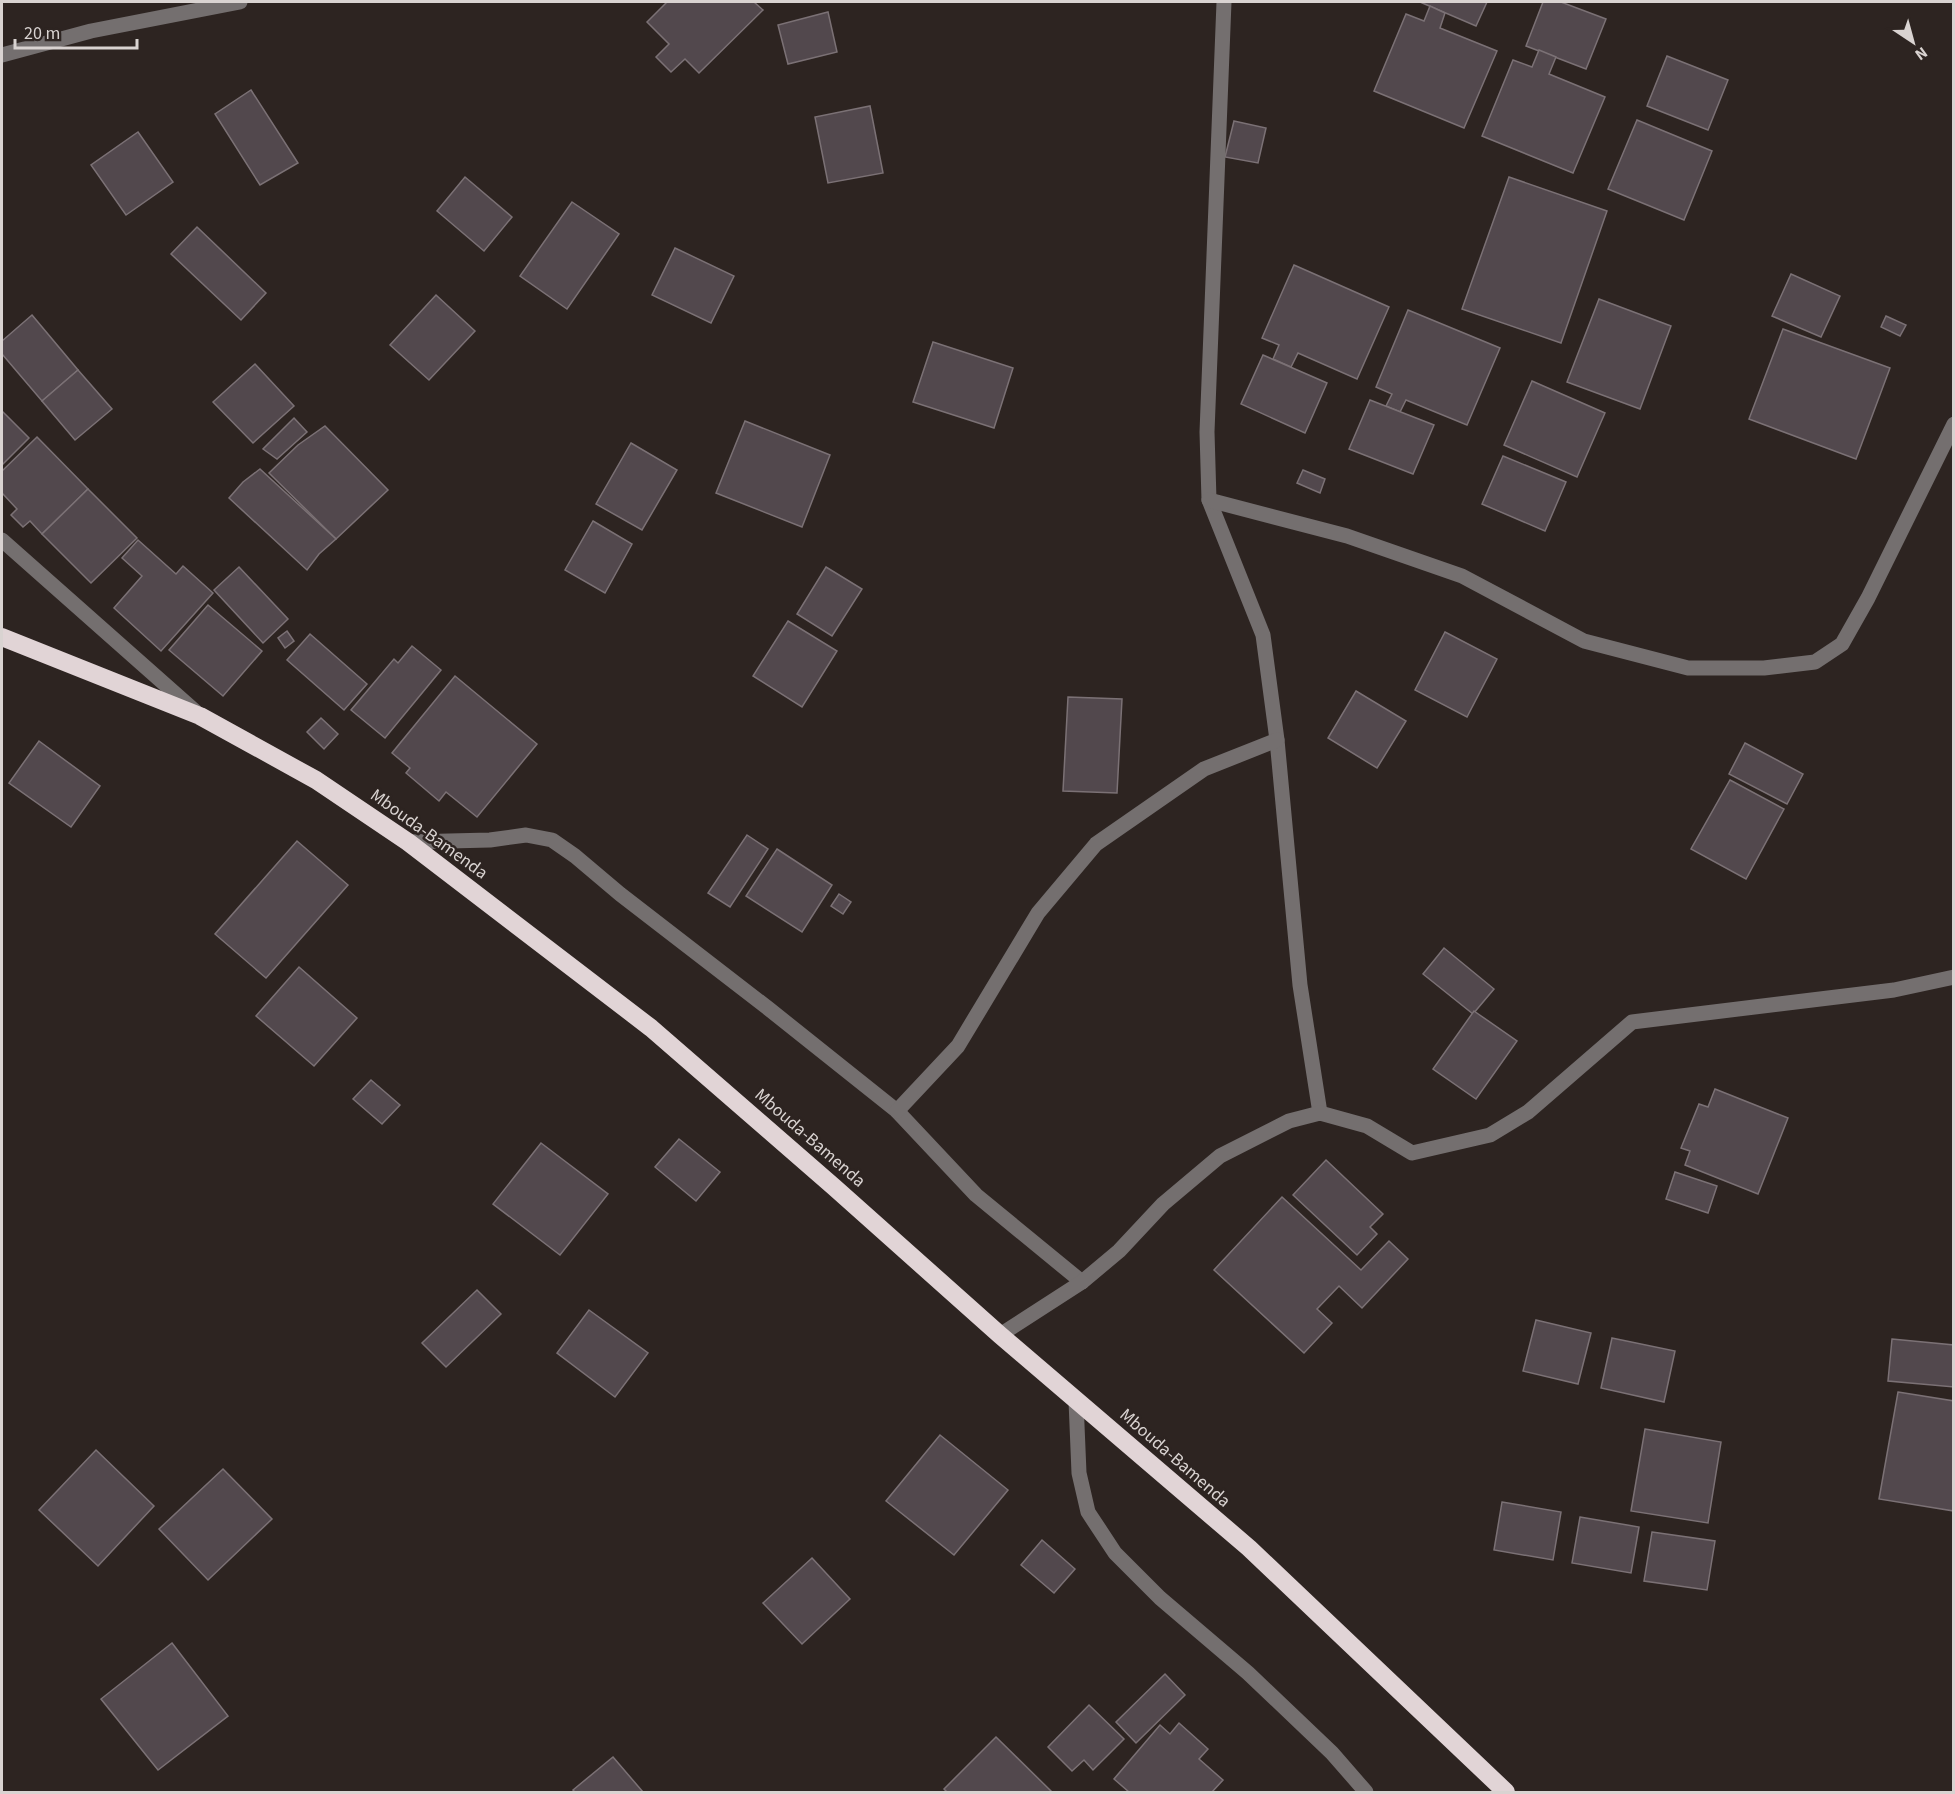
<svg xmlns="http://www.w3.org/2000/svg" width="1955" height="1794" viewBox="0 0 1955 1794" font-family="'Source Sans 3',sans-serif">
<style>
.building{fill:#52484d;stroke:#7b7175;stroke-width:1.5}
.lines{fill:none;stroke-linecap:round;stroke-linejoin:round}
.minor{stroke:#746f6f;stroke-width:15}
.highway{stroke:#e1d4d6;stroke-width:18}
.labels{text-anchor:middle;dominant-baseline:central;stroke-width:5;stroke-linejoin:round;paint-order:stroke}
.street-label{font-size:18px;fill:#d9d3d1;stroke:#2d2421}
</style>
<rect width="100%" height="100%" fill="#2d2421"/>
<!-- building -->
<g class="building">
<path d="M 667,2 L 754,2 L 763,10 L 699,73 L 685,59 L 671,72 L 656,57 L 669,44 L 647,22 Z"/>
<path d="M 1420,2 L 1487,2 L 1476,26 Z"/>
<path d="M 1543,2 L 1561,2 L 1606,19 L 1586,69 L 1526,46 Z"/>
<path d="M 1430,6 L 1445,13 L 1440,28 L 1497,51 L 1464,128 L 1374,91 L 1406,14 L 1424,21 Z"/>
<path d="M 828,12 L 837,52 L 788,64 L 778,25 Z"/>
<path d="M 1539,50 L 1556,57 L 1549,74 L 1605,97 L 1573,173 L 1482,136 L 1513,60 L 1532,67 Z"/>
<path d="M 1667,56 L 1728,80 L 1708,130 L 1647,106 Z"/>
<path d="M 251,90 L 298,163 L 260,185 L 215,114 Z"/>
<path d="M 870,106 L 883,173 L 828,183 L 815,117 Z"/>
<path d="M 1637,120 L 1712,151 L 1684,220 L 1608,189 Z"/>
<path d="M 1234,121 L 1266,128 L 1258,163 L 1225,157 Z"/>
<path d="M 138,132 L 173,182 L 126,215 L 91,165 Z"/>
<path d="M 465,177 L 512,217 L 484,251 L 437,211 Z"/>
<path d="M 1509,177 L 1607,211 L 1561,343 L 1462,309 Z"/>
<path d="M 572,202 L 619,234 L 567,309 L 520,276 Z"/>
<path d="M 197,227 L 266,293 L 241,320 L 171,254 Z"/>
<path d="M 675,248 L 734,276 L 711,323 L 652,295 Z"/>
<path d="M 1294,265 L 1389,307 L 1357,379 L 1298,353 L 1291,367 L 1273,359 L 1279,345 L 1262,338 Z"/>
<path d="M 1791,274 L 1840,296 L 1821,337 L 1772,316 Z"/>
<path d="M 436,295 L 475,331 L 429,380 L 390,345 Z"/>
<path d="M 1599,299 L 1671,326 L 1640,409 L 1567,382 Z"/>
<path d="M 1408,310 L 1500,348 L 1467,425 L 1406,400 L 1400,412 L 1386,406 L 1392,394 L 1376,387 Z"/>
<path d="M 32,315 L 78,370 L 42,401 L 2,354 L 2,341 Z"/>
<path d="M 1886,316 L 1906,325 L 1900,336 L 1881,327 Z"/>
<path d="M 1783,329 L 1890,368 L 1856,459 L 1749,419 Z"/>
<path d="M 933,342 L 1013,368 L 994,428 L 913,402 Z"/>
<path d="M 1263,355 L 1327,383 L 1305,433 L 1241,404 Z"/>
<path d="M 255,364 L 294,406 L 253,443 L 213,402 Z"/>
<path d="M 78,370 L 112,409 L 75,440 L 42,401 Z"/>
<path d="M 1532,381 L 1605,413 L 1577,477 L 1504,445 Z"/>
<path d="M 1370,400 L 1434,425 L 1413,474 L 1349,449 Z"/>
<path d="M 2,411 L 29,438 L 2,465 Z"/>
<path d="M 294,418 L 307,432 L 277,459 L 263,449 Z"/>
<path d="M 745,421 L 830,455 L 802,527 L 716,493 Z"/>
<path d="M 325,426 L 388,490 L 336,539 L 269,473 L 298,445 Z"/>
<path d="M 37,437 L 88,489 L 42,534 L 30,521 L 23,527 L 11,515 L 17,509 L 2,493 L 2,471 Z"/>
<path d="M 631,443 L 677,470 L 642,530 L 596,504 Z"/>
<path d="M 1503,456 L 1566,482 L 1545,531 L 1482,504 Z"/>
<path d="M 260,469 L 336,539 L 319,554 L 307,570 L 229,498 L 243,482 Z"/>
<path d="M 1303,470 L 1325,479 L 1320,493 L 1297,483 Z"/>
<path d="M 88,489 L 137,538 L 91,583 L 42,534 Z"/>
<path d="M 593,521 L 632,544 L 605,593 L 565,570 Z"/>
<path d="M 138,540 L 176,574 L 183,566 L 213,593 L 161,651 L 114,608 L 142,576 L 122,558 Z"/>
<path d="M 239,567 L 288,619 L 263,643 L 214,590 Z"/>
<path d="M 826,567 L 862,589 L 832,636 L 797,614 Z"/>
<path d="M 208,605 L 262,651 L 223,696 L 169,650 Z"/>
<path d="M 788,621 L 837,651 L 802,707 L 753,676 Z"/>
<path d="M 287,631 L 294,641 L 285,648 L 278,638 Z"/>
<path d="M 1445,632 L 1497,659 L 1467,717 L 1415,690 Z"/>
<path d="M 310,634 L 367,684 L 344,710 L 287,660 Z"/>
<path d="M 412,646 L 441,670 L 385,738 L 351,710 L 394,659 L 398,663 Z"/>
<path d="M 455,676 L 537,744 L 477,817 L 446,792 L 439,801 L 406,773 L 410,768 L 392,753 Z"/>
<path d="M 1356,691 L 1406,721 L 1377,768 L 1328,738 Z"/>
<path d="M 1068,697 L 1122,699 L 1117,793 L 1063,791 Z"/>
<path d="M 321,718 L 338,734 L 324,749 L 307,732 Z"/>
<path d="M 39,741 L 100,786 L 71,827 L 9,783 Z"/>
<path d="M 1745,743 L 1803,774 L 1787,804 L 1729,774 Z"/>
<path d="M 1730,780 L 1784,809 L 1746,879 L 1691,849 Z"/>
<path d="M 747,835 L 768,849 L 730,907 L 708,893 Z"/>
<path d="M 297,841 L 348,885 L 266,978 L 215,934 Z"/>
<path d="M 777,849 L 832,885 L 802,932 L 746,896 Z"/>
<path d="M 839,894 L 851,902 L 843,914 L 831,906 Z"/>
<path d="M 1444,948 L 1494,989 L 1473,1014 L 1423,974 Z"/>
<path d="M 299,967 L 357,1018 L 314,1066 L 256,1016 Z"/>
<path d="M 1474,1011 L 1517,1041 L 1476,1099 L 1433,1069 Z"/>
<path d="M 371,1080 L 400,1105 L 382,1124 L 353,1099 Z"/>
<path d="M 1715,1089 L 1788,1118 L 1758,1194 L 1685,1165 L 1690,1151 L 1681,1148 L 1699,1104 L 1708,1107 Z"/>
<path d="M 679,1139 L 720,1172 L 696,1201 L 655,1167 Z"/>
<path d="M 541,1143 L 608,1194 L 560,1255 L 493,1204 Z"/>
<path d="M 1326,1160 L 1383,1214 L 1370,1227 L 1377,1234 L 1357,1255 L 1293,1195 Z"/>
<path d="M 1675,1172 L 1717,1186 L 1708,1213 L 1666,1199 Z"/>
<path d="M 1282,1197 L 1361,1270 L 1389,1241 L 1408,1259 L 1362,1308 L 1339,1286 L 1317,1309 L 1332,1323 L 1304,1353 L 1214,1270 Z"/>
<path d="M 477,1290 L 501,1314 L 446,1367 L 422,1343 Z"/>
<path d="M 589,1310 L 648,1353 L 615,1397 L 557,1353 Z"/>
<path d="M 1536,1320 L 1591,1333 L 1578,1384 L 1523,1371 Z"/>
<path d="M 1612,1338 L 1675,1351 L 1664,1402 L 1601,1388 Z"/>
<path d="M 1892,1339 L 1954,1345 L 1954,1387 L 1888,1381 Z"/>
<path d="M 1898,1392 L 1954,1401 L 1954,1511 L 1879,1499 Z"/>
<path d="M 1645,1429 L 1721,1442 L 1708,1523 L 1631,1511 Z"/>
<path d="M 940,1435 L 1008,1490 L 954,1555 L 886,1501 Z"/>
<path d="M 96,1450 L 154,1506 L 98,1566 L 39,1510 Z"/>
<path d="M 223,1469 L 272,1519 L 208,1580 L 159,1529 Z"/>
<path d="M 1502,1502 L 1561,1512 L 1553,1560 L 1494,1550 Z"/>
<path d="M 1580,1517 L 1639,1527 L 1631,1573 L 1572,1563 Z"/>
<path d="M 1652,1532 L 1715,1541 L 1707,1590 L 1644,1581 Z"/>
<path d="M 1042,1540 L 1075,1569 L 1054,1593 L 1021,1565 Z"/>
<path d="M 812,1558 L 850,1599 L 802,1644 L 763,1603 Z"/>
<path d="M 172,1643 L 228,1716 L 158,1770 L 101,1699 Z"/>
<path d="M 1165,1674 L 1185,1695 L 1136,1743 L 1116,1722 Z"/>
<path d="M 1089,1705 L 1124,1739 L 1093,1770 L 1084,1760 L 1072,1771 L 1048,1747 Z"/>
<path d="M 1179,1723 L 1208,1749 L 1199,1759 L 1223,1780 L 1212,1792 L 1129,1792 L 1114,1779 L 1160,1725 L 1170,1734 Z"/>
<path d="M 996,1737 L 1052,1792 L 947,1792 L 944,1789 Z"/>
<path d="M 613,1757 L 643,1792 L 575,1792 L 573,1790 Z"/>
</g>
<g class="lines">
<!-- minor -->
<g class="minor">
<path d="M 1224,2 L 1207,432 L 1209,500 L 1263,635 L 1277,740 L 1300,985 L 1320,1113"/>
<path d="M 2,55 L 91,31 L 240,2"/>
<path d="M 1209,500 L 1347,536 L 1462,576 L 1584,641 L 1688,668 L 1764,668 L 1815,662 L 1842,644 L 1868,598 L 1954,424"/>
<path d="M 2,540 L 195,711"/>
<path d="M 408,842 L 490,840 L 526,835 L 552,840 L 575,856 L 620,894 L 769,1009 L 897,1111 L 976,1195 L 1082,1282"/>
<path d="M 897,1111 L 958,1046 L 1038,913 L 1096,844 L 1204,769 L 1277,740"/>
<path d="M 1000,1335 L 1082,1282 L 1119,1251 L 1163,1204 L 1220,1156 L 1289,1121 L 1320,1113 L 1367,1126 L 1412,1153 L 1490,1135 L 1528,1112 L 1632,1022 L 1894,990 L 1954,977"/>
<path d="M 1076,1401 L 1079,1473 L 1088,1512 L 1115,1553 L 1160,1598 L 1248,1673 L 1332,1753 L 1366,1792"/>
</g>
<!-- highway -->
<path class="highway" d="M 2,637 L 200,716 L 316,780 L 408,842 L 651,1028 L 834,1187 L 1000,1335 L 1249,1548 L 1506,1792"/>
</g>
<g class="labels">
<!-- street labels -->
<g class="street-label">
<text transform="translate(429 834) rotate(36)">Mbouda-Bamenda</text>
<text transform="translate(810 1138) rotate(41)">Mbouda-Bamenda</text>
<text transform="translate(1175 1458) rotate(41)">Mbouda-Bamenda</text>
</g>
</g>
<!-- border -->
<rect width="1955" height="1794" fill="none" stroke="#d9d3d1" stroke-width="6"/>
<!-- north arrow -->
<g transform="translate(1913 42) rotate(144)" stroke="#2d2421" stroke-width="4.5" paint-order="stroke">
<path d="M0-4.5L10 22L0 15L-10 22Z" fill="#d9d3d1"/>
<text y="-9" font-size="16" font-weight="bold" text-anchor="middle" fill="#d9d3d1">N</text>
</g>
<!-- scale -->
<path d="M15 39v9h122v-9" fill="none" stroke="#d9d3d1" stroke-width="3"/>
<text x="24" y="39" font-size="18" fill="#d9d3d1" stroke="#2d2421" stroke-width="4.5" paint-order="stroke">20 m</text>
</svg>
